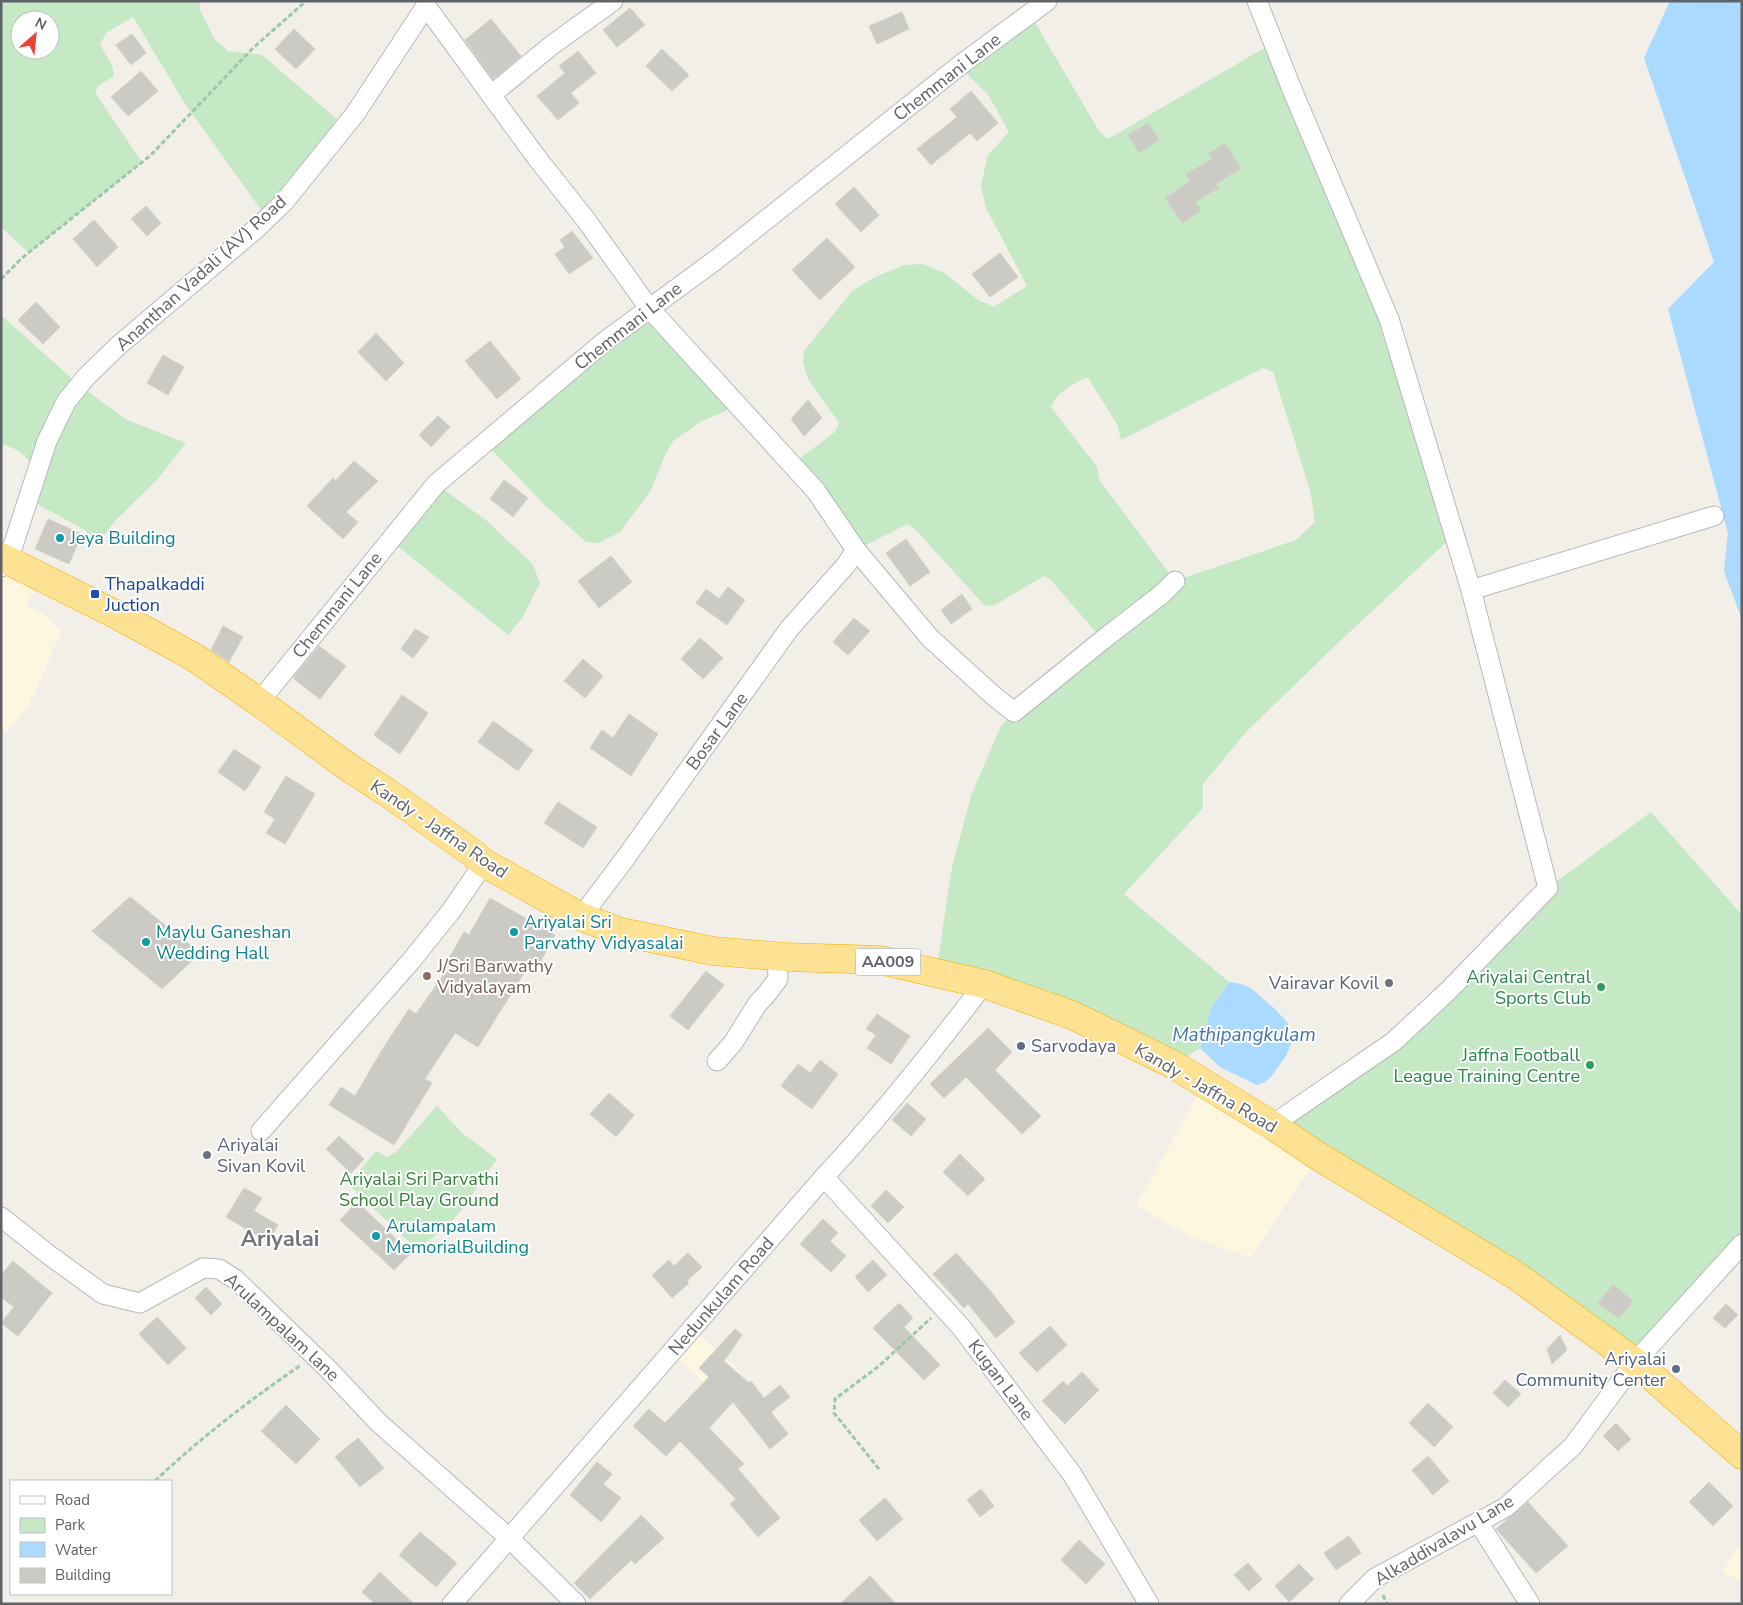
<svg xmlns="http://www.w3.org/2000/svg" width="1743" height="1605" viewBox="0 0 1743 1605" font-family="'Nunito Sans',sans-serif">
<style>
.commercial{fill:#fef7e0}
.green{fill:#c5e8c5;fill-rule:evenodd}
.water{fill:#aadaff}
.building{fill:#cccac5;stroke:#d6d1c6}
.lines{fill:none;stroke-linecap:round;stroke-linejoin:round}
.street-casing{stroke:#b5b8bc;stroke-width:21}
.highway-casing{stroke:#f9ab00;stroke-width:29}
.path{stroke:#9cc7a9;stroke-width:3;stroke-dasharray:5 2.5;stroke-linecap:butt}
.street{stroke:#fff;stroke-width:19}
.highway{stroke:#fde293;stroke-width:28}
.culture-dot{fill:#0f9aa8;stroke:#fff;stroke-width:2}
.transit-dot{fill:#1a4fb4;stroke:#fff;stroke-width:2}
.education-dot{fill:#8d6e63;stroke:#fff;stroke-width:2}
.worship-dot{fill:#6b7280;stroke:#fff;stroke-width:2}
.leisure-dot{fill:#2e9e5b;stroke:#fff;stroke-width:2}
.service-dot{fill:#5c6f8a;stroke:#fff;stroke-width:2}
.labels{text-anchor:middle;dominant-baseline:central;stroke-width:4;stroke-linejoin:round;paint-order:stroke}
.shield{fill:#fff;stroke:#8f9295;stroke-width:1}
.shield-label{font-size:16px;font-weight:bold;fill:#5f6368}
.street-label{font-size:18px;fill:#5f6368;stroke:#fff}
.culture-label{font-size:18px;fill:#0d838f;stroke:#fff;text-anchor:start}
.transit-label{font-size:18px;fill:#164399;stroke:#fff;text-anchor:start}
.education-label{font-size:18px;fill:#785e54;stroke:#fff;text-anchor:start}
.leisure-label{font-size:18px;fill:#27864d;stroke:#fff;text-anchor:end}
.worship-label{font-size:18px;fill:#5b616d;stroke:#fff;text-anchor:end}
.service-label{font-size:18px;fill:#4e5e75;stroke:#fff;text-anchor:start}
.park-label{font-size:18px;fill:#348238;stroke:#fff}
.water-label{font-size:19px;font-style:italic;fill:#4174aa;stroke:#fff}
.district-label{font-size:22px;font-weight:bold;fill:#70757a;stroke:#fff}
</style>
<rect width="100%" height="100%" fill="#f1efe8"/>
<!-- commercial -->
<g class="commercial">
<path d="M 1,557 L 40,577 L 27,605 L 46,616 L 61,631 L 39,683 L 26,709 L 7,732 L 1,728 Z"/>
<path d="M 1204,1084 L 1318,1156 L 1251,1258 L 1194,1238 L 1136,1206 Z"/>
<path d="M 692,1329 L 740,1371 L 737,1385 L 721,1400 L 672,1352 Z"/>
<path d="M 1742,1542 L 1742,1581 L 1722,1572 Z"/>
</g>
<!-- green -->
<g class="green">
<path d="M 1,1 L 200,1 L 200,10 L 215,40 L 228,51 L 262,55 L 345,126 L 267,218 L 184,102 L 133,17 L 106,33 L 100,45 L 112,65 L 114,76 L 98,86 L 95,93 L 142,162 L 29,253 L 1,227 ZM 20,20 L 50,20 L 50,50 L 20,50 Z"/>
<path d="M 1030,14 L 1099,131 L 1108,139 L 1273,43 L 1389,319 L 1454,535 L 1339,642 L 1246,732 L 1203,784 L 1203,808 L 1124,894 L 1229,982 L 1211,1008 L 1200,1048 L 1174,1065 L 936,973 L 952,867 L 972,793 L 1001,726 L 1014,712 L 1102,639 L 1049,578 L 1044,576 L 995,605 L 985,606 L 914,528 L 907,524 L 856,550 L 791,465 L 835,432 L 839,423 L 808,379 L 803,363 L 804,351 L 852,291 L 875,277 L 905,265 L 923,264 L 946,274 L 978,300 L 994,307 L 1027,286 L 986,208 L 981,185 L 988,155 L 1009,132 L 989,96 L 959,66 ZM 1263,368 L 1273,372 L 1310,490 L 1315,522 L 1296,540 L 1175,581 L 1100,481 L 1097,467 L 1051,407 C 1055,395 1075,380 1088,378 L 1117,424 L 1121,440 Z"/>
<path d="M 649,308 L 735,404 L 724,412 L 702,421 L 673,441 L 664,457 L 651,490 L 620,532 L 599,543 L 586,542 L 546,506 L 485,443 Z"/>
<path d="M 1,315 L 79,385 L 127,420 L 186,443 L 157,480 L 114,522 L 97,545 L 85,530 L 28,499 L 37,469 C 27,458 17,447 1,444 Z"/>
<path d="M 436,484 L 487,521 L 523,555 L 533,565 L 540,583 L 522,618 L 508,635 L 390,540 Z"/>
<path d="M 1651,812 L 1742,915 L 1742,1244 L 1635,1362 L 1272,1125 L 1393,1042 L 1548,888 Z"/>
<path d="M 437,1106 L 462,1133 L 497,1159 L 462,1209 L 447,1227 L 417,1249 L 352,1188 L 354,1177 L 376,1151 L 387,1157 L 396,1152 Z"/>
</g>
<!-- water -->
<g class="water">
<path d="M 1670,1 L 1742,1 L 1742,620 L 1724,571 L 1728,533 L 1668,309 L 1714,262 L 1644,58 Z"/>
<path d="M 1229,982 L 1241,984 L 1251,988 L 1275,1009 L 1287,1022 L 1291,1033 L 1291,1044 L 1286,1056 L 1270,1078 L 1263,1083 L 1257,1085 L 1220,1067 L 1200,1048 L 1211,1008 Z"/>
</g>
<!-- building -->
<g class="building">
<path d="M 630,8 L 645,25 L 617,47 L 603,30 Z"/>
<path d="M 902,12 L 909,29 L 877,44 L 869,26 Z"/>
<path d="M 491,19 L 521,56 L 493,79 L 465,40 Z"/>
<path d="M 294,29 L 315,49 L 296,69 L 275,49 Z"/>
<path d="M 132,34 L 146,53 L 131,65 L 116,45 Z"/>
<path d="M 662,49 L 689,75 L 672,91 L 646,66 Z"/>
<path d="M 578,51 L 596,73 L 571,93 L 579,103 L 558,120 L 537,96 L 565,73 L 559,66 Z"/>
<path d="M 141,71 L 158,91 L 128,116 L 111,97 Z"/>
<path d="M 971,91 L 998,123 L 977,141 L 970,133 L 931,165 L 917,149 L 957,117 L 950,109 Z"/>
<path d="M 1148,123 L 1159,140 L 1139,153 L 1128,135 Z"/>
<path d="M 1225,143 L 1241,168 L 1216,184 L 1219,188 L 1195,202 L 1201,210 L 1182,223 L 1165,198 L 1190,181 L 1186,174 L 1212,159 L 1208,154 Z"/>
<path d="M 854,187 L 879,215 L 861,232 L 835,204 Z"/>
<path d="M 146,206 L 161,223 L 147,236 L 131,219 Z"/>
<path d="M 94,220 L 118,247 L 97,267 L 73,239 Z"/>
<path d="M 572,231 L 593,258 L 569,274 L 555,254 L 565,247 L 560,240 Z"/>
<path d="M 827,238 L 855,267 L 820,300 L 792,270 Z"/>
<path d="M 1000,253 L 1018,277 L 990,297 L 972,274 Z"/>
<path d="M 36,302 L 60,327 L 43,344 L 18,320 Z"/>
<path d="M 376,333 L 404,363 L 386,381 L 358,352 Z"/>
<path d="M 490,341 L 521,379 L 497,399 L 465,361 Z"/>
<path d="M 163,355 L 184,367 L 168,395 L 147,383 Z"/>
<path d="M 808,400 L 822,418 L 804,436 L 791,419 Z"/>
<path d="M 438,416 L 450,427 L 431,447 L 419,435 Z"/>
<path d="M 354,461 L 378,481 L 346,512 L 358,522 L 343,539 L 307,506 L 333,478 L 335,481 Z"/>
<path d="M 504,480 L 528,498 L 513,517 L 490,499 Z"/>
<path d="M 48,519 L 82,534 L 69,564 L 35,549 Z"/>
<path d="M 906,539 L 930,572 L 910,586 L 886,553 Z"/>
<path d="M 611,556 L 632,582 L 599,608 L 578,581 Z"/>
<path d="M 728,587 L 745,600 L 727,625 L 696,603 L 706,589 L 719,599 Z"/>
<path d="M 962,594 L 972,609 L 951,624 L 941,610 Z"/>
<path d="M 854,618 L 870,631 L 848,655 L 833,642 Z"/>
<path d="M 223,626 L 243,637 L 229,662 L 211,650 Z"/>
<path d="M 415,629 L 429,637 L 413,658 L 401,649 Z"/>
<path d="M 700,638 L 723,658 L 703,679 L 681,659 Z"/>
<path d="M 319,646 L 346,666 L 320,699 L 293,678 Z"/>
<path d="M 583,659 L 603,676 L 585,698 L 564,681 Z"/>
<path d="M 402,695 L 428,713 L 400,754 L 374,735 Z"/>
<path d="M 629,714 L 658,734 L 631,776 L 590,748 L 602,730 L 613,738 Z"/>
<path d="M 493,721 L 533,750 L 518,771 L 478,742 Z"/>
<path d="M 234,749 L 261,767 L 245,791 L 218,772 Z"/>
<path d="M 286,776 L 315,794 L 285,844 L 266,833 L 275,819 L 264,812 Z"/>
<path d="M 558,802 L 597,827 L 583,848 L 544,823 Z"/>
<path d="M 130,897 L 200,953 L 162,989 L 92,931 Z"/>
<path d="M 490,898 L 555,935 L 538,966 L 531,962 L 478,1047 L 455,1033 L 425,1079 L 432,1083 L 394,1145 L 329,1105 L 341,1087 L 355,1096 L 382,1050 L 409,1009 L 416,1014 L 446,971 L 443,969 L 464,932 L 469,935 Z"/>
<path d="M 706,971 L 724,985 L 688,1030 L 670,1016 Z"/>
<path d="M 877,1014 L 910,1036 L 891,1064 L 867,1048 L 876,1035 L 866,1029 Z"/>
<path d="M 988,1028 L 1012,1052 L 995,1070 L 1041,1116 L 1022,1134 L 966,1077 L 944,1098 L 930,1084 Z"/>
<path d="M 820,1060 L 838,1074 L 812,1109 L 781,1086 L 798,1064 L 810,1073 Z"/>
<path d="M 609,1093 L 634,1115 L 616,1137 L 590,1114 Z"/>
<path d="M 907,1103 L 926,1119 L 911,1136 L 892,1120 Z"/>
<path d="M 339,1136 L 364,1159 L 351,1173 L 326,1149 Z"/>
<path d="M 960,1154 L 985,1179 L 968,1196 L 943,1172 Z"/>
<path d="M 244,1188 L 262,1198 L 254,1211 L 278,1225 L 268,1242 L 226,1217 Z"/>
<path d="M 886,1190 L 904,1207 L 888,1223 L 871,1206 Z"/>
<path d="M 357,1202 L 411,1253 L 394,1270 L 340,1220 Z"/>
<path d="M 823,1219 L 838,1233 L 830,1241 L 846,1256 L 831,1272 L 800,1244 Z"/>
<path d="M 688,1253 L 702,1267 L 687,1281 L 689,1283 L 672,1298 L 652,1275 L 669,1260 L 674,1266 Z"/>
<path d="M 956,1253 L 987,1287 L 1015,1322 L 996,1338 L 968,1304 L 964,1308 L 933,1274 Z"/>
<path d="M 873,1260 L 887,1275 L 868,1292 L 855,1277 Z"/>
<path d="M 13,1261 L 52,1293 L 18,1336 L 1,1323 L 14,1307 L 1,1297 L 1,1275 Z"/>
<path d="M 1613,1285 L 1633,1301 L 1619,1318 L 1598,1303 Z"/>
<path d="M 206,1287 L 222,1304 L 211,1315 L 195,1298 Z"/>
<path d="M 899,1303 L 913,1318 L 904,1327 L 940,1365 L 924,1380 L 873,1328 Z"/>
<path d="M 1726,1304 L 1738,1315 L 1725,1328 L 1713,1318 Z"/>
<path d="M 157,1317 L 186,1348 L 168,1365 L 139,1334 Z"/>
<path d="M 1050,1326 L 1067,1345 L 1037,1372 L 1019,1353 Z"/>
<path d="M 735,1329 L 742,1335 L 724,1361 L 749,1383 L 751,1381 L 764,1398 L 780,1385 L 790,1397 L 771,1412 L 788,1434 L 770,1449 L 733,1402 L 709,1428 L 744,1464 L 738,1469 L 780,1518 L 758,1537 L 730,1504 L 736,1499 L 680,1441 L 666,1456 L 633,1426 L 649,1409 L 665,1423 L 709,1377 L 699,1368 Z"/>
<path d="M 1560,1335 L 1567,1350 L 1552,1364 L 1547,1349 Z"/>
<path d="M 1082,1372 L 1099,1390 L 1065,1424 L 1042,1401 L 1063,1381 L 1067,1386 Z"/>
<path d="M 1505,1380 L 1521,1394 L 1508,1407 L 1493,1393 Z"/>
<path d="M 1428,1403 L 1453,1427 L 1434,1447 L 1409,1423 Z"/>
<path d="M 286,1405 L 320,1439 L 296,1464 L 261,1431 Z"/>
<path d="M 1616,1423 L 1631,1439 L 1618,1451 L 1603,1436 Z"/>
<path d="M 358,1438 L 384,1468 L 360,1487 L 335,1457 Z"/>
<path d="M 1428,1456 L 1449,1481 L 1433,1495 L 1412,1470 Z"/>
<path d="M 597,1462 L 612,1474 L 603,1484 L 621,1498 L 601,1522 L 570,1495 Z"/>
<path d="M 1709,1482 L 1733,1506 L 1713,1526 L 1689,1502 Z"/>
<path d="M 981,1489 L 994,1506 L 980,1517 L 967,1500 Z"/>
<path d="M 885,1498 L 903,1519 L 877,1541 L 859,1520 Z"/>
<path d="M 1528,1502 L 1568,1546 L 1536,1573 L 1496,1529 Z"/>
<path d="M 641,1515 L 664,1538 L 635,1564 L 631,1560 L 590,1599 L 574,1583 Z"/>
<path d="M 420,1532 L 457,1563 L 436,1587 L 399,1555 Z"/>
<path d="M 1349,1536 L 1361,1553 L 1336,1570 L 1324,1553 Z"/>
<path d="M 1079,1540 L 1105,1564 L 1086,1584 L 1061,1560 Z"/>
<path d="M 1248,1563 L 1262,1579 L 1249,1591 L 1234,1575 Z"/>
<path d="M 1299,1564 L 1314,1579 L 1289,1602 L 1275,1586 Z"/>
<path d="M 380,1572 L 414,1604 L 375,1604 L 362,1592 Z"/>
<path d="M 870,1576 L 896,1604 L 840,1604 Z"/>
</g>
<g class="lines">
<defs>
<g id="street">
<path d="M 1257,1 L 1291,87 L 1389,319 L 1471,590 L 1548,888 L 1448,991 L 1393,1042 L 1272,1125"/>
<path d="M 426,6 L 537,158 L 586,220 L 649,308 L 816,491 L 856,550 L 930,638 L 996,698 L 1014,712 L 1105,638 L 1162,594 L 1175,581"/>
<path d="M 491,95 L 552,45 L 613,1"/>
<path d="M 1,567 L 8,561 L 47,441 L 66,402 L 86,377 L 118,346 L 257,228 L 284,202 L 355,114 L 426,6 L 426,1"/>
<path d="M 1471,590 L 1714,516"/>
<path d="M 259,702 L 436,484 L 604,342 L 717,259 L 959,66 L 1047,1"/>
<path d="M 581,917 L 624,860 L 789,629 L 846,565 L 856,550"/>
<path d="M 717,1061 L 733,1043 L 758,1003 L 765,996 L 778,979 L 777,956"/>
<path d="M 261,1131 L 411,961 L 451,911 L 484,863"/>
<path d="M 824,1177 L 961,1327 L 1072,1474 L 1149,1604"/>
<path d="M 1,1217 L 49,1255 L 103,1294 L 140,1303 L 203,1268 L 219,1269 L 235,1279 L 327,1368 L 379,1423 L 509,1538 L 576,1604"/>
<path d="M 1478,1522 L 1530,1604"/>
<path d="M 452,1604 L 824,1177 C 881,1116 933,1051 984,984"/>
<path d="M 1349,1604 L 1375,1578 L 1506,1507 L 1573,1446 L 1635,1362 L 1742,1244"/>
</g>
<path id="highway" d="M 1,557 L 117,615 L 194,657 L 259,702 L 348,767 L 388,793 L 471,852 L 484,863 L 579,916 L 621,932 L 713,951 L 786,957 L 880,960 L 984,984 L 1072,1015 L 1174,1065 L 1272,1125 L 1318,1156 L 1515,1275 L 1635,1362 L 1742,1455"/>
</defs>
<!-- street casing -->
<use href="#street" class="street-casing"/>
<!-- highway casing -->
<use href="#highway" class="highway-casing"/>
<!-- path -->
<g class="path">
<path d="M 1,279 L 22,258 L 151,155 L 252,49 L 306,1"/>
<path d="M 879,1469 L 834,1413 L 835,1399 L 879,1366 L 931,1318"/>
<path d="M 155,1481 C 200,1438 250,1400 301,1365"/>
<path d="M 1383,1595 L 1387,1604"/>
</g>
<!-- street -->
<use href="#street" class="street"/>
<!-- highway -->
<use href="#highway" class="highway"/>
</g>
<!-- markers -->
<g class="culture-dot">
<circle cx="60" cy="538" r="5"/>
<circle cx="514" cy="932" r="5"/>
<circle cx="146" cy="942" r="5"/>
<circle cx="376" cy="1236" r="5"/>
</g>
<rect class="transit-dot" x="90" y="589" width="10" height="10" rx="2.5"/>
<circle class="education-dot" cx="427" cy="976" r="5"/>
<g class="worship-dot">
<circle cx="1389" cy="983" r="5"/>
<circle cx="207" cy="1155" r="5"/>
</g>
<g class="leisure-dot">
<circle cx="1601" cy="987" r="5"/>
<circle cx="1590" cy="1065" r="5"/>
</g>
<g class="service-dot">
<circle cx="1021" cy="1046" r="5"/>
<circle cx="1676" cy="1369" r="5"/>
</g>
<g class="labels">
<!-- shield labels -->
<rect class="shield" x="855.5" y="948.5" width="65" height="27" rx="4"/>
<g class="shield-label">
<text x="888" y="962">AA009</text>
</g>
<!-- street labels -->
<g class="street-label">
<text transform="translate(947 77) rotate(-38)">Chemmani Lane</text>
<text transform="translate(201 273) rotate(-42)">Ananthan Vadali (AV) Road</text>
<text transform="translate(628 326) rotate(-38)">Chemmani Lane</text>
<text transform="translate(337 605) rotate(-51)">Chemmani Lane</text>
<text transform="translate(717 731) rotate(-54)">Bosar Lane</text>
<text transform="translate(439 829) rotate(34)">Kandy - Jaffna Road</text>
<text transform="translate(1206 1088) rotate(30)">Kandy - Jaffna Road</text>
<text transform="translate(721 1296) rotate(-49)">Nedunkulam Road</text>
<text transform="translate(282 1327) rotate(43)">Arulampalam lane</text>
<text transform="translate(1001 1380) rotate(53)">Kugan Lane</text>
<text transform="translate(1444 1540) rotate(-31)">Alkaddivalavu Lane</text>
</g>
<!-- culture labels -->
<g class="culture-label">
<text x="70" y="538">Jeya Building</text>
<text x="524" y="922">Ariyalai Sri<tspan x="524" dy="21">Parvathy Vidyasalai</tspan></text>
<text x="156" y="932">Maylu Ganeshan<tspan x="156" dy="21">Wedding Hall</tspan></text>
<text x="386" y="1226">Arulampalam<tspan x="386" dy="21">MemorialBuilding</tspan></text>
</g>
<!-- transit labels -->
<g class="transit-label">
<text x="105" y="584">Thapalkaddi<tspan x="105" dy="21">Juction</tspan></text>
</g>
<!-- education labels -->
<g class="education-label">
<text x="437" y="966">J/Sri Barwathy<tspan x="437" dy="21">Vidyalayam</tspan></text>
</g>
<!-- leisure labels -->
<g class="leisure-label">
<text x="1591" y="977">Ariyalai Central<tspan x="1591" dy="21">Sports Club</tspan></text>
<text x="1580" y="1055">Jaffna Football<tspan x="1580" dy="21">League Training Centre</tspan></text>
</g>
<!-- worship labels -->
<g class="worship-label">
<text x="1379" y="983">Vairavar Kovil</text>
<text x="217" y="1145" text-anchor="start">Ariyalai<tspan x="217" dy="21">Sivan Kovil</tspan></text>
</g>
<!-- service labels -->
<g class="service-label">
<text x="1031" y="1046">Sarvodaya</text>
<text x="1666" y="1359" text-anchor="end">Ariyalai<tspan x="1666" dy="21">Community Center</tspan></text>
</g>
<!-- park labels -->
<g class="park-label">
<text x="419" y="1179">Ariyalai Sri Parvathi<tspan x="419" dy="21">School Play Ground</tspan></text>
</g>
<!-- water labels -->
<g class="water-label">
<text x="1244" y="1035">Mathipangkulam</text>
</g>
<!-- district labels -->
<g class="district-label">
<text x="280" y="1239">Ariyalai</text>
</g>
</g>
<!-- border -->
<rect width="1743" height="1605" fill="none" stroke="#5f6368" stroke-width="5"/>
<!-- legend -->
<rect x="10" y="1480" width="162" height="115" fill="#ffffff" stroke="#bfc1c3"/>
<rect x="20" y="1496" width="25" height="8" fill="#ffffff" stroke="#bfc1c3"/>
<text x="55" y="1505" font-size="15" fill="#5f6368">Road</text>
<rect x="20" y="1518" width="25" height="15" fill="#c5e8c5" stroke="#bfc1c3"/>
<text x="55" y="1530" font-size="15" fill="#5f6368">Park</text>
<rect x="20" y="1542" width="25" height="15" fill="#aadaff" stroke="#bfc1c3"/>
<text x="55" y="1555" font-size="15" fill="#5f6368">Water</text>
<rect x="20" y="1568" width="25" height="15" fill="#cccac5" stroke="#bfc1c3"/>
<text x="55" y="1580" font-size="15" fill="#5f6368">Building</text>
<!-- north arrow -->
<g transform="translate(35 35) rotate(27)"><circle r="24" fill="#ffffff" stroke="#bfc1c3"/>
<path d="M0-4L9 19L0 12L-9 19Z" fill="#ea4335"/>
<text y="-8" font-size="14" font-weight="bold" text-anchor="middle" fill="#5f6368">N</text>
</g>
</svg>
